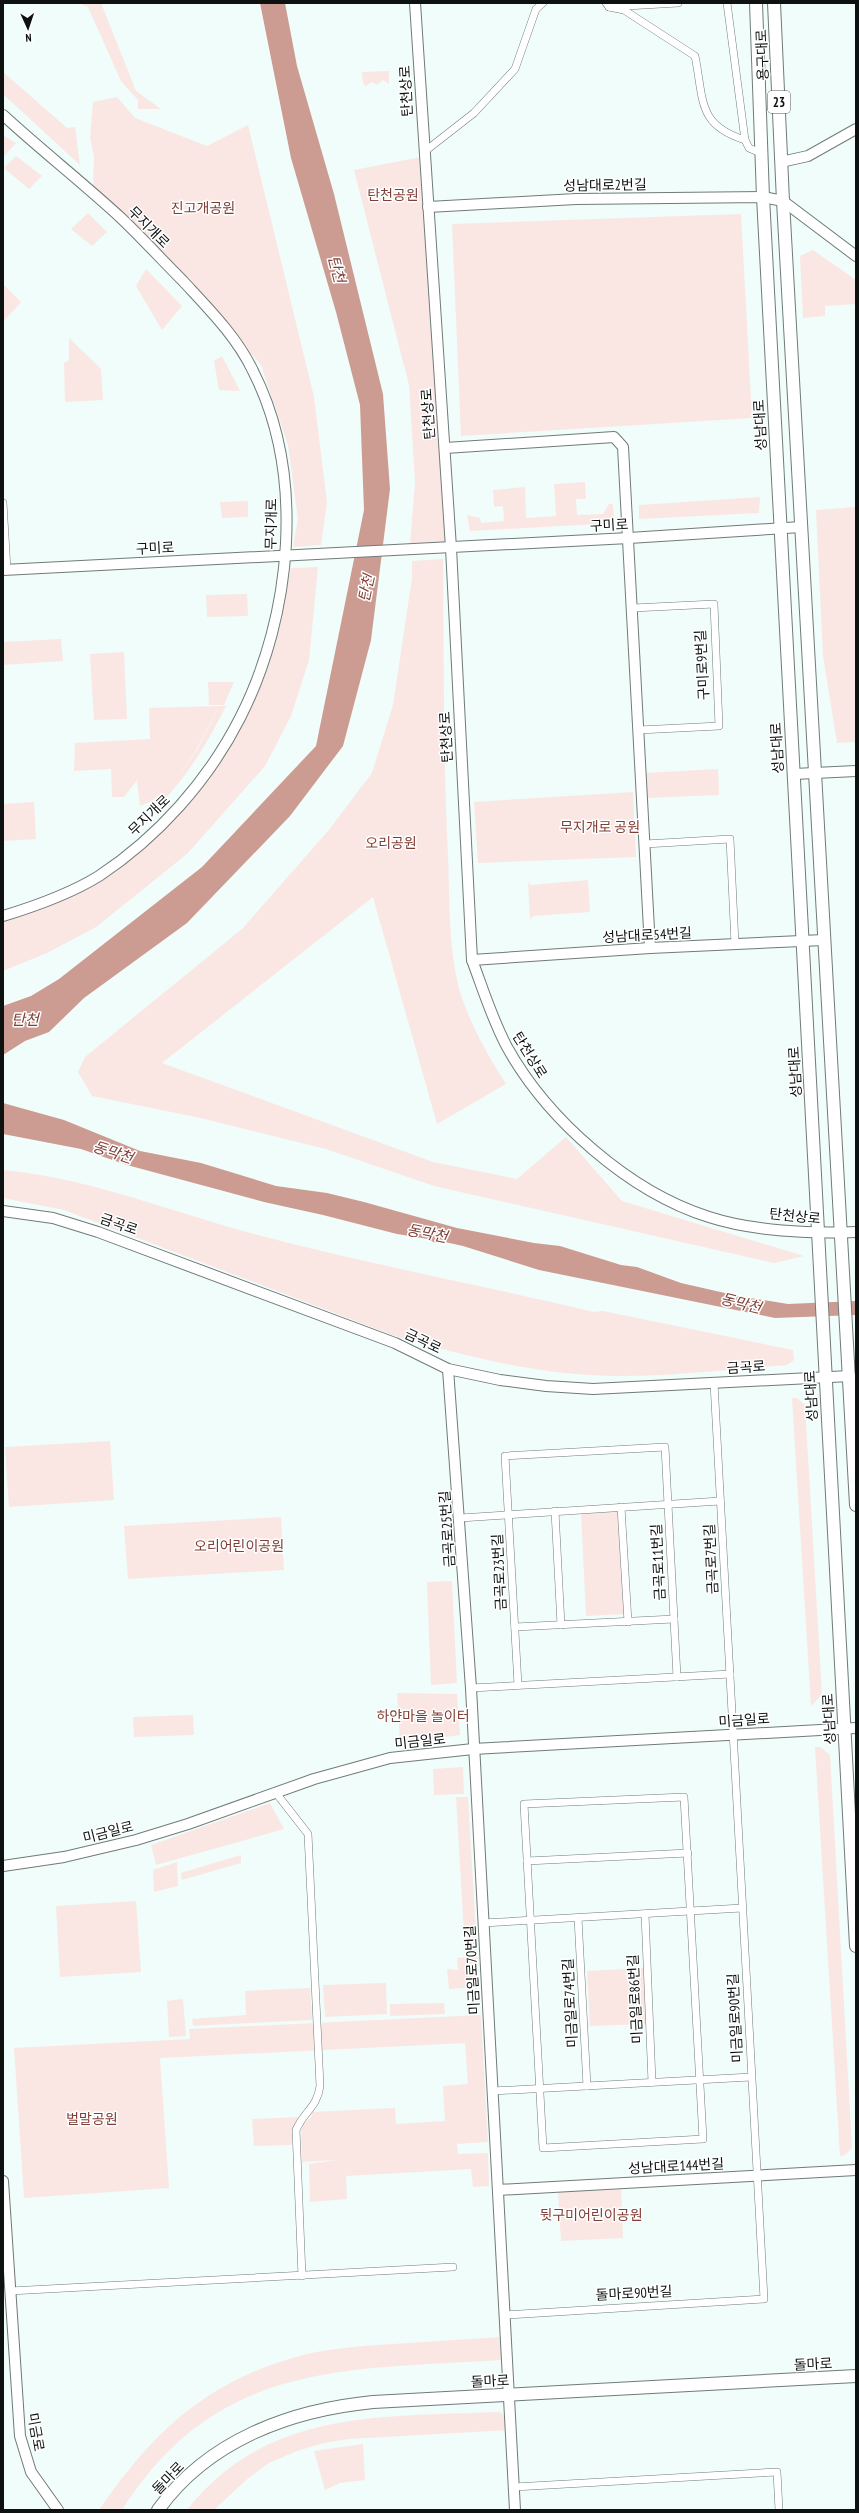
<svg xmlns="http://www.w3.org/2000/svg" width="859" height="2513" viewBox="0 0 859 2513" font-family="'PT Sans Narrow','Noto Sans KR',sans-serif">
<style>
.green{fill:#fae7e4}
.water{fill:#cc9c93}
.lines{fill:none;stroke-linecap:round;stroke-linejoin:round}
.street-casing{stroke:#707b79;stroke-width:8}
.secondary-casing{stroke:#707b79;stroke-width:12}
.primary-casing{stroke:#707b79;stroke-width:14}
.street{stroke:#fff;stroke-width:7}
.secondary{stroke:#fff;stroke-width:10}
.primary{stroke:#fff;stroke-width:12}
.labels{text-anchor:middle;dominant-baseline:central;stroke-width:3;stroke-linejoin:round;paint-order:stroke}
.shield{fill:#fff;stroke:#565958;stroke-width:1}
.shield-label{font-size:13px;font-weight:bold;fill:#0d1211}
.street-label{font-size:14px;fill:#0d1211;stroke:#fff}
.park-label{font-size:14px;fill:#7f3f36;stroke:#fff}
.water-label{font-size:15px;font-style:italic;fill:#804037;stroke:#fff}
</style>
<rect width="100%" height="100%" fill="#f0fdfa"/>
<!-- green -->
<g class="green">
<path d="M 79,3 L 101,3 L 136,91 L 161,109 L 138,109 L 138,100 L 121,81 L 88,7 Z"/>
<path d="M 389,71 L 389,84 L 383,80 L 377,85 L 372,82 L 366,86 L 363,83 L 362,72 Z"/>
<path d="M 3,72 L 67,128 L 75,127 L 80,165 L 3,94 Z"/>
<path d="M 117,97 L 135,118 L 207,146 L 248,125 L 314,397 L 327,502 L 321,545 L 293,547 L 298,519 L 288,445 L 261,365 L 226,324 L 93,189 L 94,156 L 90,138 L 93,102 Z"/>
<path d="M 3,135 L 16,143 L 3,157 Z"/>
<path d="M 16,156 L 42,176 L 29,189 L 4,168 Z"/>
<path d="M 421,157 L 445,543 L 410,545 L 415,482 L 409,385 L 354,170 Z"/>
<path d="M 88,213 L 107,232 L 92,246 L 71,229 Z"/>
<path d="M 741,214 L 752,418 L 461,436 L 452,224 Z"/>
<path d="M 813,250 L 856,280 L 856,304 L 825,306 L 825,316 L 803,318 L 800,256 Z"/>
<path d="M 146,269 L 182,306 L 162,330 L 136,286 Z"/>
<path d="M 3,284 L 21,302 L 3,322 Z"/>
<path d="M 69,338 L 101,369 L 103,400 L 65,402 L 64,363 L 69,360 Z"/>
<path d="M 222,356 L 240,391 L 219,390 L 214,361 Z"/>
<path d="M 585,482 L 586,499 L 576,499 L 577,515 L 603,514 L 609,504 L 613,504 L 614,523 L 470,531 L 467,515 L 480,518 L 481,523 L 504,521 L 503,506 L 494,507 L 493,490 L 525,487 L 526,518 L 556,516 L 554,484 Z"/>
<path d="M 760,497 L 759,513 L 639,519 L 639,505 Z"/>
<path d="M 248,501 L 248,517 L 222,518 L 220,502 Z"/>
<path d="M 856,507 L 856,742 L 837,743 L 823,656 L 816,510 Z"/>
<path d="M 443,559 C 444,658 443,758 448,856 C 450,901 448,948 460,992 C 470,1024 488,1056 506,1084 L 437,1124 L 373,897 L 162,1063 L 433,1162 L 517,1179 L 566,1137 L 622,1201 L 804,1256 L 774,1263 L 434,1186 L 326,1149 L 196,1117 L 92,1096 L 78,1072 L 85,1057 L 242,929 L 328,831 L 372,773 L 393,705 L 412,578 L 412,561 Z"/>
<path d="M 318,567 L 309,660 L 291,716 L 265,766 L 187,854 L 96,927 L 47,953 L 3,971 L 3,921 L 73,896 L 114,871 L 192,801 L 225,754 L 245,721 L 256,697 L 272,651 L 291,568 Z"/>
<path d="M 247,594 L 248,616 L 207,617 L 206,595 Z"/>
<path d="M 61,639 L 63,661 L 3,665 L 3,642 Z"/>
<path d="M 124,652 L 127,719 L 94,720 L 90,654 Z"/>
<path d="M 208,682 L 234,682 L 224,705 L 209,705 Z"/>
<path d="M 219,706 L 196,750 L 177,778 L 197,750 L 219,706 L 226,706 C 206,745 186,780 154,810 L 153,802 L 161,793 L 152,801 L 140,806 L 137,780 L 124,797 L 112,797 L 111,769 L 74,771 L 75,743 L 150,739 L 149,708 Z"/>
<path d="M 718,769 L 719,795 L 646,798 L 645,773 Z"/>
<path d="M 633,792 L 636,857 L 478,863 L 474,802 Z"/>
<path d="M 34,802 L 36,839 L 3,841 L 3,804 Z"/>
<path d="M 588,880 L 590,912 L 533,916 L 530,920 L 528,882 L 531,885 Z"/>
<path d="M 3,1170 C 90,1178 171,1212 254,1234 C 367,1264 481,1285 594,1312 L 603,1311 L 793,1350 L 794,1360 L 787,1365 C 730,1369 669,1377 612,1376 C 538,1375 465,1356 395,1336 L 64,1210 L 3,1198 Z"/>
<path d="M 792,1398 L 797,1398 L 805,1405 L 822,1695 L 811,1706 Z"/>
<path d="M 110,1441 L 114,1500 L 9,1507 L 5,1447 Z"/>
<path d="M 619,1510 L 625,1614 L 586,1616 L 581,1512 Z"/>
<path d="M 281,1517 L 284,1570 L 128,1579 L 124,1526 Z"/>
<path d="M 452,1581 L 457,1683 L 431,1685 L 427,1582 Z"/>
<path d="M 397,1693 L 457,1694 L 460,1735 L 400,1743 Z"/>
<path d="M 193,1715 L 194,1735 L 134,1737 L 133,1717 Z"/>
<path d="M 815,1747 L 820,1747 L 830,1755 L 852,2148 L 845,2155 L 840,2156 Z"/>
<path d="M 463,1767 L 464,1794 L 434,1795 L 433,1769 Z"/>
<path d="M 456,1797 L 468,1797 L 477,1950 L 465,1951 Z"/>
<path d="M 270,1803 L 284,1829 L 156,1865 L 151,1845 Z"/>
<path d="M 241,1855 L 241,1863 L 182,1880 L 181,1873 Z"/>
<path d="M 177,1862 L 178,1886 L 154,1892 L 153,1870 Z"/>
<path d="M 136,1901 L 141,1972 L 60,1977 L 56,1906 Z"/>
<path d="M 477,1956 L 479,1987 L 449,1989 L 447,1969 L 458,1970 L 457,1958 Z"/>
<path d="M 644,1968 L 647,2024 L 590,2026 L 587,1971 Z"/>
<path d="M 386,1983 L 387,2014 L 325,2017 L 323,1985 Z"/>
<path d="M 310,1988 L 312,2020 L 193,2026 L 192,2019 L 246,2015 L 245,1991 Z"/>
<path d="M 183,1999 L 186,2036 L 169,2037 L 167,2001 Z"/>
<path d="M 444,2003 L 445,2014 L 390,2016 L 390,2004 Z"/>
<path d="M 481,2015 L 488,2142 L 457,2144 L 458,2154 L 488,2153 L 489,2186 L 473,2187 L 471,2169 L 346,2176 L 347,2199 L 310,2202 L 309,2164 L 337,2160 L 302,2162 L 301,2127 L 312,2116 L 312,2112 L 395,2108 L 396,2124 L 445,2121 L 443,2086 L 468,2084 L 465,2043 L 160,2058 L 169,2188 L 24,2198 L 14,2048 L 190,2039 L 189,2029 Z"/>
<path d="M 298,2117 L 291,2145 L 254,2146 L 252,2119 Z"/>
<path d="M 621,2189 L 623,2238 L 561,2241 L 558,2192 Z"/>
<path d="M 502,2337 L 502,2360 C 345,2370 217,2360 122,2510 L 99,2510 C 153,2431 208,2380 303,2355 C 332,2348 363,2346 393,2344 C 429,2342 466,2339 502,2337 Z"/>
<path d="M 500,2412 L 510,2421 L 510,2430 L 348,2439 L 324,2443 L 297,2451 L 269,2463 L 246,2480 L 214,2510 L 187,2510 C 267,2408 383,2417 500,2412 Z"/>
<path d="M 363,2444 L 365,2480 L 340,2483 L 325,2490 L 314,2451 Z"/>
</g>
<!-- water -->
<g class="water">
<path d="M 260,3 L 285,3 L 297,66 L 334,194 L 383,394 L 390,489 L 371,640 L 343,746 L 290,816 L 187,923 L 84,998 L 49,1032 L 25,1041 L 3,1055 L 3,1006 L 31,996 L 59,979 L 202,867 L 316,746 L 364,510 L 360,405 L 336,312 L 291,158 Z"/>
<path d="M 3,1103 L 64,1120 L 140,1151 L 201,1163 L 276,1186 L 327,1193 L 364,1202 L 457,1228 L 534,1243 L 560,1246 L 621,1265 L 637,1267 L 681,1283 L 738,1296 L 788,1304 L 856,1301 L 856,1315 L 775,1318 L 539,1270 L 463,1246 L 445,1242 L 435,1243 L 428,1239 L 397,1234 L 323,1215 L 264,1202 L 127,1165 L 81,1149 L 3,1134 Z"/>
</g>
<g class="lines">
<defs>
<g id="street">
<path d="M 606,3 L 609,7 L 678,3"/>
<path d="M 727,3 L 745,140 L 749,148 L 763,154"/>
<path d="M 609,7 L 624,10 L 695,56 C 704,100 697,125 745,140"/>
<path d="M 424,152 L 474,113 L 515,69 L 536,9 L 543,3"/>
<path d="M 3,503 L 7,570"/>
<path d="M 633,608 L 714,604 L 719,726 L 639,730"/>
<path d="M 645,844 L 730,839 L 735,944"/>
<path d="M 621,1507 L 628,1622"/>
<path d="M 555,1511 L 561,1625"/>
<path d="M 460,1518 L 720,1501"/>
<path d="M 515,1627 L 674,1619"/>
<path d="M 518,1685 L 505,1456 L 665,1447 L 677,1677"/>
<path d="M 471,1688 L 730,1674"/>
<path d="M 276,1793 L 308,1834 L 320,2086 C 317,2108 305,2110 296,2130 L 302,2276"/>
<path d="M 684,1797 L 703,2139 L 543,2148 L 524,1804 Z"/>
<path d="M 527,1861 L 688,1853"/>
<path d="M 645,1914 L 652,2082"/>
<path d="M 578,1918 L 587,2086"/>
<path d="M 483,1923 L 742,1908"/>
<path d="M 493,2091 L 751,2077"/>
<path d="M 10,2291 L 453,2267"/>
<path d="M 506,2315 L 764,2299 L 714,1383"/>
<path d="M 514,2487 L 777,2472 L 779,2510"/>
</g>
<g id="secondary">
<path d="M 415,3 L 451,548 L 472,960 C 483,989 492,1019 507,1047 C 547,1119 629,1192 709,1217 C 752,1231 811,1234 856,1232"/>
<path d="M 3,115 C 41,150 82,182 121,218 C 142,238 162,260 183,281 C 208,308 237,337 253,371 C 306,475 292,616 240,718 C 208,781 158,837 99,876 C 70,894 36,906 3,916"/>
<path d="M 781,162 L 808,156 L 856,129"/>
<path d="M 428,207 L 576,199 L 763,197 L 783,201 L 856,256"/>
<path d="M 445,448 L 614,437 L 623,447 L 650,948"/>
<path d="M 3,570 L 629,538 L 801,527"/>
<path d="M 794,774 L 856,771"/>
<path d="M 472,960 L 650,948 L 824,940"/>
<path d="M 3,1211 L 53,1218 L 98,1232 L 395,1343 L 448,1369 L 500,1380 L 546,1386 L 593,1389 L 850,1376"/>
<path d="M 448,1369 L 471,1688 L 515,2510"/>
<path d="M 3,1866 L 64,1857 L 136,1840 L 188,1824 L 314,1779 L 390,1758 L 473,1749 L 856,1728"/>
<path d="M 3,2181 L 20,2436 L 31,2472 L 58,2510"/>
<path d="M 498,2190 L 856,2170"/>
</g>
<g id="primary">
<path d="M 756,3 L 763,197 L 856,1946"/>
<path d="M 774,3 L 783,201 L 856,1505"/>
<path d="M 158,2510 C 208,2440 291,2410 373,2402 L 856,2376"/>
</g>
</defs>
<!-- street casing -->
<use href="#street" class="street-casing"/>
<!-- secondary casing -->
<use href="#secondary" class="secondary-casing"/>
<!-- primary casing -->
<use href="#primary" class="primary-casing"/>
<!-- street -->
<use href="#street" class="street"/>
<!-- secondary -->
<use href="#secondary" class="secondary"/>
<!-- primary -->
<use href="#primary" class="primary"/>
</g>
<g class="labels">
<!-- shield labels -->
<rect class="shield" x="768" y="91" width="22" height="22" rx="3"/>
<g class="shield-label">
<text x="779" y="102">23</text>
</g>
<!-- street labels -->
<g class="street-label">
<text transform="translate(762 55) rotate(-92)">용구대로</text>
<text transform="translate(406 91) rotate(-93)">탄천상로</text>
<text transform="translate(605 185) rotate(-1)">성남대로2번길</text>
<text transform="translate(149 227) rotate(45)">무지개로</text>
<text transform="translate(428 414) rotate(-94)">탄천상로</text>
<text transform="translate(760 425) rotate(-93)">성남대로</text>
<text transform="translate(271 524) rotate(-89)">무지개로</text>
<text transform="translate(609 525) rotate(-3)">구미로</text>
<text transform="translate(155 548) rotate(-3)">구미로</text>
<text transform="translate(702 665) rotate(-93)">구미로9번길</text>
<text transform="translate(446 737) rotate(-93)">탄천상로</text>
<text transform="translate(777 748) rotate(-93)">성남대로</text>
<text transform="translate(149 815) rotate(-44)">무지개로</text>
<text transform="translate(647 935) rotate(-3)">성남대로54번길</text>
<text transform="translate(530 1055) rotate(58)">탄천상로</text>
<text transform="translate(795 1072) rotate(-93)">성남대로</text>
<text transform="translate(795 1216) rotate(6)">탄천상로</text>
<text transform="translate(119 1224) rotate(19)">금곡로</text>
<text transform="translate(423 1341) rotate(25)">금곡로</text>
<text transform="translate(746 1367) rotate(-4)">금곡로</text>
<text transform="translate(811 1396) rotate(-93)">성남대로</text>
<text transform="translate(447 1529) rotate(-94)">금곡로25번길</text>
<text transform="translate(711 1559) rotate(-93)">금곡로7번길</text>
<text transform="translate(658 1562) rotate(-93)">금곡로11번길</text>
<text transform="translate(499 1572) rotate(-93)">금곡로23번길</text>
<text transform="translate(829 1719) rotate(-93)">성남대로</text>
<text transform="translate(744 1720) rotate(-4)">미금일로</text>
<text transform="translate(420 1741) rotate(-6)">미금일로</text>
<text transform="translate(108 1832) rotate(-14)">미금일로</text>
<text transform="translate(472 1970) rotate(-93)">미금일로70번길</text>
<text transform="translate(635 1999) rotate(-93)">미금일로86번길</text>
<text transform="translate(570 2003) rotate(-93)">미금일로74번길</text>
<text transform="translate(735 2018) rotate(-93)">미금일로90번길</text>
<text transform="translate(676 2166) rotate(-3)">성남대로144번길</text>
<text transform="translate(634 2293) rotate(-3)">돌마로90번길</text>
<text transform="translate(813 2364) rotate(-3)">돌마로</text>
<text transform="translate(490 2381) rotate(-3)">돌마로</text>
<text transform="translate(36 2432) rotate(80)">미금로</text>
<text transform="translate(168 2478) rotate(-46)">돌마로</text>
</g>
<!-- park labels -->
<g class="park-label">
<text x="393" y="195">탄천공원</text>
<text x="203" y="208">진고개공원</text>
<text x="600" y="827">무지개로 공원</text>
<text x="391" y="843">오리공원</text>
<text x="239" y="1546">오리어린이공원</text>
<text x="423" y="1716">하얀마을 놀이터</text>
<text x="92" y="2119">벌말공원</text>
<text x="591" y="2215">뒷구미어린이공원</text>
</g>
<!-- water labels -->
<g class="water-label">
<text transform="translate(337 269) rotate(76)">탄천</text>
<text transform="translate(366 588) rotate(-78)">탄천</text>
<text x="25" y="1019">탄천</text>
<text transform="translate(113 1152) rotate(18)">동막천</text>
<text transform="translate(427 1233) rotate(11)">동막천</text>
<text transform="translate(741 1303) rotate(14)">동막천</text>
</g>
</g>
<!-- border -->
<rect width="859" height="2513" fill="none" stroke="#0d1211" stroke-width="8"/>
<!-- north arrow -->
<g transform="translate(28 28) rotate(177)" stroke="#ffffff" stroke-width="3" paint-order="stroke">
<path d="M0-3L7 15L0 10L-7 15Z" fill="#0d1211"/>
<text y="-6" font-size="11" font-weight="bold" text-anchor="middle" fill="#0d1211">N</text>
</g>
</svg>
